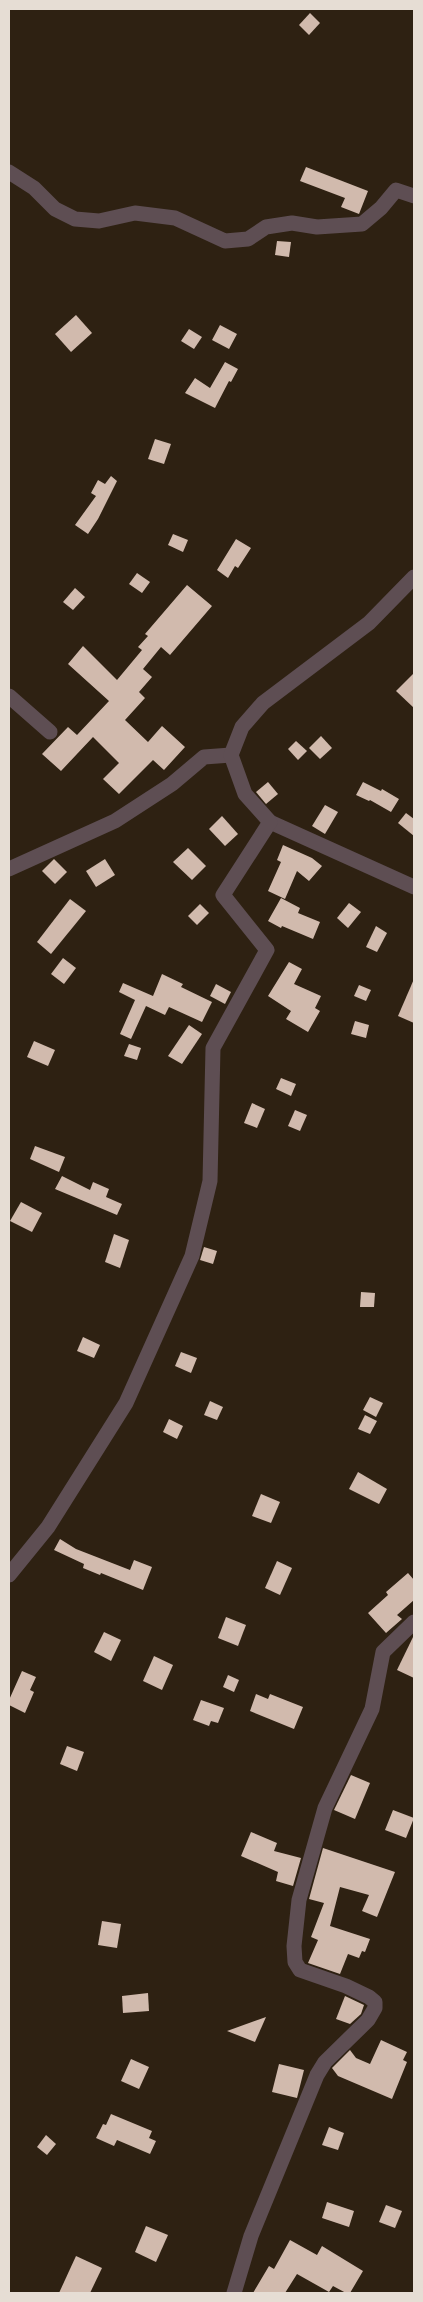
<svg xmlns="http://www.w3.org/2000/svg" width="423" height="2302" viewBox="0 0 423 2302" font-family="'Noto Sans',sans-serif">
<style>
.building{fill:#d1baad}
.lines{fill:none;stroke-linecap:round;stroke-linejoin:round}
.minor{stroke:#5e4e53;stroke-width:15}
</style>
<rect width="100%" height="100%" fill="#2e2112"/>
<!-- building -->
<g class="building">
<path d="M 310,13 L 320,23 L 309,35 L 299,25 Z"/>
<path d="M 306,167 L 368,191 L 359,214 L 341,207 L 345,198 L 300,181 Z"/>
<path d="M 277,241 L 291,242 L 289,257 L 275,255 Z"/>
<path d="M 76,315 L 92,333 L 71,352 L 55,334 Z"/>
<path d="M 220,325 L 237,334 L 229,349 L 212,340 Z"/>
<path d="M 189,329 L 202,337 L 194,349 L 181,341 Z"/>
<path d="M 225,362 L 238,369 L 231,382 L 229,381 L 215,408 L 185,393 L 195,378 L 210,388 Z"/>
<path d="M 155,439 L 171,444 L 164,464 L 148,459 Z"/>
<path d="M 111,476 L 117,481 L 98,519 L 88,534 L 75,525 L 96,496 L 91,493 L 98,480 L 105,484 Z"/>
<path d="M 173,534 L 188,540 L 183,552 L 168,545 Z"/>
<path d="M 236,539 L 251,548 L 238,568 L 235,566 L 228,578 L 217,570 Z"/>
<path d="M 137,573 L 150,582 L 142,593 L 129,584 Z"/>
<path d="M 187,585 L 212,606 L 170,655 L 161,647 L 143,669 L 152,677 L 139,692 L 145,698 L 125,720 L 148,742 L 162,726 L 185,747 L 164,770 L 153,760 L 119,794 L 103,779 L 119,763 L 93,737 L 61,771 L 42,754 L 68,727 L 77,735 L 109,701 L 68,664 L 83,646 L 117,680 L 142,650 L 138,647 L 148,636 L 145,634 Z"/>
<path d="M 75,588 L 85,597 L 73,610 L 63,602 Z"/>
<path d="M 414,673 L 414,708 L 396,691 Z"/>
<path d="M 321,736 L 332,748 L 320,759 L 309,748 Z"/>
<path d="M 296,741 L 307,751 L 298,760 L 288,749 Z"/>
<path d="M 268,782 L 278,794 L 266,804 L 256,792 Z"/>
<path d="M 363,782 L 381,791 L 382,789 L 399,799 L 391,812 L 370,800 L 369,801 L 356,795 Z"/>
<path d="M 325,805 L 338,812 L 325,834 L 312,826 Z"/>
<path d="M 406,813 L 414,819 L 414,836 L 398,823 Z"/>
<path d="M 222,816 L 238,834 L 225,846 L 209,829 Z"/>
<path d="M 283,845 L 312,858 L 322,866 L 309,881 L 297,871 L 285,899 L 268,891 L 281,862 L 277,860 Z"/>
<path d="M 188,848 L 206,866 L 192,880 L 173,862 Z"/>
<path d="M 54,859 L 67,872 L 55,884 L 42,871 Z"/>
<path d="M 105,859 L 115,875 L 96,887 L 86,871 Z"/>
<path d="M 281,898 L 300,908 L 298,913 L 320,922 L 313,939 L 282,926 L 281,928 L 268,921 Z"/>
<path d="M 70,899 L 86,911 L 51,954 L 37,942 Z"/>
<path d="M 349,903 L 361,912 L 348,928 L 337,918 Z"/>
<path d="M 200,904 L 209,913 L 197,925 L 188,916 Z"/>
<path d="M 376,926 L 387,933 L 377,952 L 366,947 Z"/>
<path d="M 63,958 L 76,968 L 64,984 L 51,974 Z"/>
<path d="M 289,962 L 302,969 L 294,984 L 321,996 L 315,1008 L 320,1011 L 308,1032 L 286,1019 L 291,1011 L 268,996 Z"/>
<path d="M 162,974 L 183,984 L 181,987 L 212,1002 L 202,1022 L 169,1007 L 165,1015 L 146,1006 L 131,1039 L 120,1034 L 135,1000 L 119,992 L 123,983 L 153,996 Z"/>
<path d="M 414,979 L 414,1023 L 398,1016 Z"/>
<path d="M 216,984 L 231,992 L 225,1004 L 210,996 Z"/>
<path d="M 359,985 L 371,990 L 366,1001 L 354,996 Z"/>
<path d="M 355,1021 L 369,1025 L 366,1038 L 351,1034 Z"/>
<path d="M 189,1025 L 202,1034 L 182,1064 L 168,1056 Z"/>
<path d="M 34,1041 L 55,1050 L 48,1066 L 27,1057 Z"/>
<path d="M 129,1044 L 141,1048 L 137,1060 L 124,1056 Z"/>
<path d="M 281,1078 L 296,1084 L 291,1096 L 276,1089 Z"/>
<path d="M 252,1103 L 265,1109 L 257,1128 L 244,1123 Z"/>
<path d="M 295,1110 L 307,1115 L 300,1131 L 288,1126 Z"/>
<path d="M 35,1146 L 65,1157 L 59,1172 L 30,1159 Z"/>
<path d="M 62,1176 L 90,1190 L 93,1182 L 109,1189 L 106,1197 L 122,1204 L 117,1215 L 55,1189 Z"/>
<path d="M 21,1202 L 42,1213 L 32,1232 L 10,1221 Z"/>
<path d="M 114,1234 L 129,1240 L 120,1268 L 105,1262 Z"/>
<path d="M 204,1247 L 217,1251 L 213,1264 L 200,1260 Z"/>
<path d="M 361,1292 L 375,1293 L 374,1307 L 360,1307 Z"/>
<path d="M 83,1337 L 100,1345 L 94,1358 L 77,1351 Z"/>
<path d="M 181,1352 L 197,1358 L 191,1373 L 175,1366 Z"/>
<path d="M 370,1397 L 383,1403 L 376,1417 L 363,1410 Z"/>
<path d="M 210,1401 L 223,1407 L 217,1420 L 204,1415 Z"/>
<path d="M 365,1415 L 377,1421 L 370,1434 L 358,1429 Z"/>
<path d="M 169,1419 L 183,1426 L 177,1439 L 163,1432 Z"/>
<path d="M 358,1472 L 387,1489 L 379,1504 L 349,1489 Z"/>
<path d="M 261,1494 L 280,1502 L 271,1523 L 252,1516 Z"/>
<path d="M 60,1539 L 76,1549 L 130,1570 L 134,1560 L 152,1567 L 143,1590 L 101,1573 L 100,1575 L 83,1568 L 84,1564 L 54,1550 Z"/>
<path d="M 277,1561 L 292,1568 L 280,1595 L 265,1588 Z"/>
<path d="M 408,1573 L 414,1580 L 414,1600 L 397,1615 L 402,1619 L 386,1633 L 368,1613 L 388,1595 L 386,1592 Z"/>
<path d="M 226,1617 L 246,1625 L 238,1646 L 218,1638 Z"/>
<path d="M 104,1632 L 121,1640 L 111,1661 L 94,1652 Z"/>
<path d="M 414,1635 L 414,1678 L 397,1670 Z"/>
<path d="M 154,1656 L 173,1665 L 162,1690 L 143,1681 Z"/>
<path d="M 22,1671 L 36,1677 L 30,1690 L 34,1692 L 25,1713 L 9,1705 L 9,1700 Z"/>
<path d="M 228,1675 L 239,1680 L 234,1692 L 223,1687 Z"/>
<path d="M 256,1694 L 268,1699 L 270,1694 L 303,1707 L 294,1729 L 250,1711 Z"/>
<path d="M 201,1700 L 224,1708 L 218,1723 L 211,1721 L 209,1726 L 193,1720 Z"/>
<path d="M 67,1746 L 84,1752 L 77,1771 L 60,1764 Z"/>
<path d="M 351,1775 L 370,1783 L 355,1819 L 334,1810 Z"/>
<path d="M 393,1810 L 414,1818 L 406,1838 L 385,1830 Z"/>
<path d="M 251,1832 L 277,1843 L 274,1851 L 301,1858 L 293,1886 L 276,1881 L 278,1872 L 241,1856 Z"/>
<path d="M 323,1848 L 395,1872 L 377,1917 L 362,1911 L 369,1895 L 340,1887 L 330,1926 L 370,1939 L 365,1952 L 362,1951 L 359,1958 L 348,1954 L 340,1974 L 308,1963 L 318,1940 L 311,1937 L 324,1903 L 309,1899 Z"/>
<path d="M 102,1921 L 121,1924 L 117,1948 L 98,1945 Z"/>
<path d="M 148,1993 L 149,2011 L 123,2013 L 122,1996 Z"/>
<path d="M 345,1996 L 364,2005 L 361,2014 L 350,2024 L 336,2019 Z"/>
<path d="M 266,2017 L 255,2042 L 227,2031 Z"/>
<path d="M 381,2040 L 407,2052 L 403,2060 L 407,2062 L 392,2099 L 338,2076 L 332,2068 L 350,2050 L 356,2058 L 370,2064 Z"/>
<path d="M 131,2059 L 149,2067 L 139,2089 L 121,2081 Z"/>
<path d="M 279,2064 L 304,2070 L 297,2098 L 272,2092 Z"/>
<path d="M 111,2114 L 152,2131 L 149,2138 L 156,2141 L 150,2154 L 117,2140 L 114,2146 L 96,2138 L 103,2124 L 106,2125 Z"/>
<path d="M 329,2127 L 344,2133 L 338,2150 L 322,2145 Z"/>
<path d="M 46,2135 L 56,2144 L 47,2155 L 37,2147 Z"/>
<path d="M 327,2202 L 354,2211 L 349,2227 L 322,2218 Z"/>
<path d="M 386,2205 L 402,2211 L 395,2228 L 379,2222 Z"/>
<path d="M 146,2226 L 168,2235 L 156,2262 L 135,2252 Z"/>
<path d="M 290,2240 L 317,2255 L 322,2246 L 363,2271 L 350,2293 L 346,2293 L 333,2286 L 329,2292 L 297,2274 L 285,2293 L 253,2293 L 269,2266 L 274,2269 Z"/>
<path d="M 76,2256 L 102,2268 L 90,2293 L 59,2293 Z"/>
</g>
<g class="lines">
<!-- minor -->
<g class="minor">
<path d="M 9,172 L 34,188 L 55,209 L 75,219 L 99,221 L 135,213 L 175,218 L 225,241 L 248,239 L 266,227 L 292,223 L 317,227 L 362,224 L 381,208 L 396,190 L 414,196"/>
<path d="M 9,696 L 50,732"/>
<path d="M 270,822 L 414,887"/>
<path d="M 9,869 L 115,821 L 172,784 L 204,757 L 231,755"/>
<path d="M 9,1575 L 48,1527 L 126,1403 L 192,1256 L 210,1181 L 213,1048 L 267,950 L 223,895 L 270,822 L 245,794 L 231,755 L 242,727 L 263,703 L 369,623 L 414,577"/>
<path d="M 234,2293 L 251,2236 L 317,2075 L 325,2062 L 368,2020 L 375,2008 L 375,2002 L 369,1997 L 346,1986 L 300,1970 L 295,1962 L 294,1946 L 299,1900 L 325,1808 L 372,1709 L 383,1652 L 414,1622"/>
</g>
</g>
<!-- border -->
<rect width="423" height="2302" fill="none" stroke="#e6ddd4" stroke-width="20"/>
</svg>
